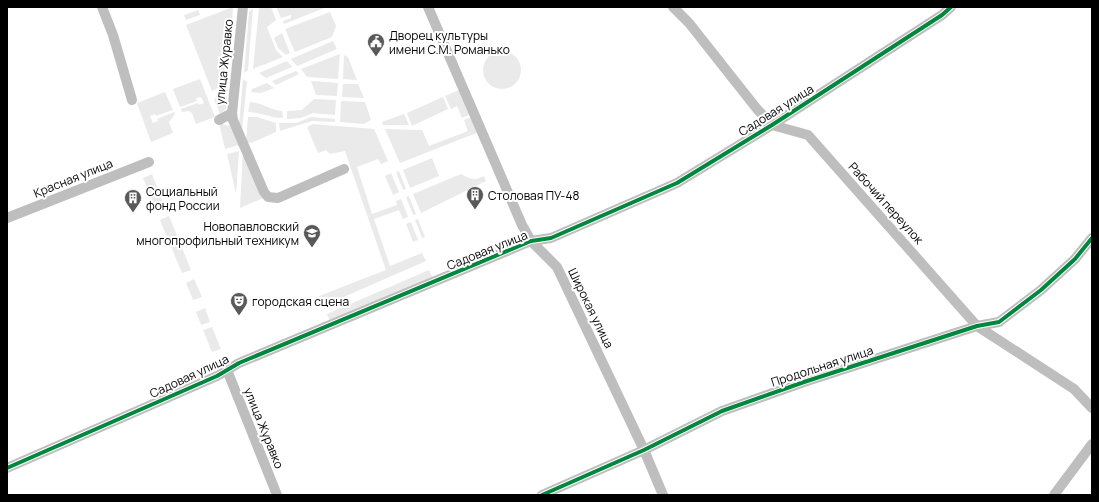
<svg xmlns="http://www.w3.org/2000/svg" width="1099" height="502" viewBox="0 0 1099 502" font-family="Manrope,sans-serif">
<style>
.green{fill:#eaeaea}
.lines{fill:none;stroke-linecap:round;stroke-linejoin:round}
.minor{stroke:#bebebe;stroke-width:10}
.cycleway-casing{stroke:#fff;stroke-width:6}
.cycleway{stroke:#00873e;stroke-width:4}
.labels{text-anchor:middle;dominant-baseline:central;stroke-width:4;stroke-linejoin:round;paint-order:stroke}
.poi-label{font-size:12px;fill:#000;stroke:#fff;text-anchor:start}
.street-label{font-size:12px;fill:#000;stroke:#fff}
</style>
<rect width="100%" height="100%" fill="#fff"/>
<!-- green -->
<g class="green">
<path d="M 233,7 L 228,83 L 212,91 L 186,25 Z"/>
<path d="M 263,7 L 271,7 L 276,20 L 267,27 L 276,50 L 283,57 L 253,69 L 259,8 Z"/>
<path d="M 276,7 L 327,7 L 284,24 L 283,21 L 291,18 L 291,15 L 281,18 Z"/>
<path d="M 253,9 L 248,70 L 244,73 L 249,12 Z"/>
<path d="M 198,10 L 200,15 L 186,20 L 184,15 Z"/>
<path d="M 330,12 L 336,26 L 332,37 L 295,52 L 285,29 Z"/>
<path d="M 282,33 L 290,53 L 286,55 L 278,48 L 274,38 Z"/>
<path d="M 333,41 L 337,49 L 297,66 L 291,59 Z"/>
<circle cx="502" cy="70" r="19"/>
<path d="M 340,54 L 338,79 L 307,77 L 301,69 Z"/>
<path d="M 344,55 L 348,57 L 357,80 L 343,79 Z"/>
<path d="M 287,61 L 292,67 L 266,78 L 259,73 Z"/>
<path d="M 296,71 L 299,74 L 276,85 L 272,81 Z"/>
<path d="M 200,79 L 215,117 L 196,124 L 192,113 L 189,111 L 182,112 L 181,109 L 198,103 L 199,105 L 204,103 L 201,97 L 196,98 L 197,101 L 180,107 L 173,89 Z"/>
<path d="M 243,79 L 247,82 L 242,130 L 239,125 Z"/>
<path d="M 311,81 L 338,83 L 337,96 L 316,95 Z"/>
<path d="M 267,83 L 274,88 L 261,93 L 251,92 L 252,89 Z"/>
<path d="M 343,84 L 358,84 L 364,98 L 342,97 Z"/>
<path d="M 459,90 L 469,115 L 462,118 L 457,106 L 451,109 L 445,96 Z"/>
<path d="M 165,92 L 173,110 L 156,116 L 155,114 L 150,116 L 153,123 L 158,121 L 157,119 L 174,112 L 175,114 L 169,122 L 173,133 L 151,142 L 137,103 Z"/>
<path d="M 227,92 L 226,109 L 220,114 L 214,99 Z"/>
<path d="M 443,97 L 448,109 L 412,126 L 407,113 Z"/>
<path d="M 314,99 L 336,100 L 335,115 L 313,113 L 301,118 L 287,119 L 287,111 L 302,110 Z"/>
<path d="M 341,101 L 365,102 L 371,120 L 364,124 L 340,122 Z"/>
<path d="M 250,102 C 263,103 270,110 282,111 L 283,118 C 271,118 260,112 248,112 Z"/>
<path d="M 404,114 L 409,125 L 383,125 L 382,122 Z"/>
<path d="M 248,117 L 257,117 L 276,123 L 276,132 L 251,143 L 246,142 Z"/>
<path d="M 311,117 L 335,119 L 335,122 L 312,121 L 280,131 L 279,123 L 296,123 Z"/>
<path d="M 471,117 L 479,132 L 400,163 L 385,129 L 422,130 L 429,146 L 468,131 L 464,120 Z"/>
<path d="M 219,123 L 230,126 L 239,145 L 225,149 Z"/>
<path d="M 313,124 L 374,129 L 388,161 L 381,164 L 378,159 L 357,167 L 372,214 L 397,205 L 396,201 L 401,199 L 408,217 L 403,219 L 399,210 L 374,219 L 390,266 L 422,253 L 426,261 L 323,306 L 319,296 L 386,270 L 345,151 L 330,154 L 326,150 L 318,153 L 307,127 Z"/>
<path d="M 243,150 L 263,198 L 240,208 Z"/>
<path d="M 239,151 L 236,194 L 227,154 Z"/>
<path d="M 432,158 L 439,176 L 410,188 L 403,170 Z"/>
<path d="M 399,171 L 406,189 L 403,190 L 396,172 Z"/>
<path d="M 391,173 L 399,192 L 393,195 L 385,176 Z"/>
<path d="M 152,174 L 165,208 L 157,212 L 143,178 Z"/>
<path d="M 461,174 C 469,179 475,181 484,176 L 486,181 L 421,213 L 413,194 Z"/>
<path d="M 409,196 L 416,214 L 413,215 L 406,197 Z"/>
<path d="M 169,216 L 191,270 L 182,273 L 160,220 Z"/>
<path d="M 418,219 L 425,237 L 422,238 L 415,220 Z"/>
<path d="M 411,222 L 418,240 L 413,242 L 406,224 Z"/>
<path d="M 515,235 L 511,246 L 479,260 L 476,252 Z"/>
<path d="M 429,270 L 433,279 L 330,321 L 327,314 Z"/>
<path d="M 194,279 L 202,297 L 193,300 L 186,283 Z"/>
<path d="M 205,308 L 210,322 L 201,325 L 196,312 Z"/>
<path d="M 212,327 L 221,349 L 212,352 L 203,330 Z"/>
</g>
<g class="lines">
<!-- minor -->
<g class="minor">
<path d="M 102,7 L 113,35 L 132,100"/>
<path d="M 243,7 L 232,113 L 233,120 L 264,192 L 268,197 L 278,198 L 344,169"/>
<path d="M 428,7 L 522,225 L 531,241 L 557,267 L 644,450 L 663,495"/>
<path d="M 673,7 L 689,23 L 757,109 L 772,125 L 808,135 L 977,326 L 1074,389 L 1092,408"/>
<path d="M 219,120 L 232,113"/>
<path d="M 7,218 L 149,162"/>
<path d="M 227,370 L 277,495"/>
<path d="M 7,468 L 217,376 L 239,363 L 531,241 L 551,238 L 677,183 L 772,125 L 942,15 L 951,7"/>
<path d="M 542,495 L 644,450 L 722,411 L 804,382 L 977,326 L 999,322 L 1041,290 L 1075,259 L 1092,238"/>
<path d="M 1054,495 L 1092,444"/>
</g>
<defs>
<g id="cycleway">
<path d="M 7,468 L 217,376 L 239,363 L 531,241 L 551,238 L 677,183 L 772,125 L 942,15 L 951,7"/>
<path d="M 542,495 L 644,450 L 722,411 L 804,382 L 977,326 L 999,322 L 1041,290 L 1075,259 L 1092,238"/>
</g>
</defs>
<!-- cycleway casing -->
<use href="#cycleway" class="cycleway-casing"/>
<!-- cycleway -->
<use href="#cycleway" class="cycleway"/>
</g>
<!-- icons -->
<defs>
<symbol id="civic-pin" viewBox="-11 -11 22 30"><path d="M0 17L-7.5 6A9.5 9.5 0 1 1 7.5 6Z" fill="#595959" stroke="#fff"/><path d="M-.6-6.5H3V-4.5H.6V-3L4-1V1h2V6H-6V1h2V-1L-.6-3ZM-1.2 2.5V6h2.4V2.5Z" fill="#fff"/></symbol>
<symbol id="building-pin" viewBox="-11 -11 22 30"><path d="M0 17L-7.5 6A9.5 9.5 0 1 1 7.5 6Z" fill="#595959" stroke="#fff"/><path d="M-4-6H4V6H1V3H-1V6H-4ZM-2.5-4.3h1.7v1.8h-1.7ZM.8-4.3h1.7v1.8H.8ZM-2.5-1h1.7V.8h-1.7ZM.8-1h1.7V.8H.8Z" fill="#fff"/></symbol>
<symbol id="university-pin" viewBox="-11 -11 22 30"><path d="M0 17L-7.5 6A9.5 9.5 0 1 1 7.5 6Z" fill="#595959" stroke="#fff"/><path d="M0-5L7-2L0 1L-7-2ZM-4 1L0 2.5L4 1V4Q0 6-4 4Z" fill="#fff"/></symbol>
<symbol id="theatre-pin" viewBox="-11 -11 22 30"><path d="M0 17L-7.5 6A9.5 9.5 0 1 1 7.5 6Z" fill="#595959" stroke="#fff"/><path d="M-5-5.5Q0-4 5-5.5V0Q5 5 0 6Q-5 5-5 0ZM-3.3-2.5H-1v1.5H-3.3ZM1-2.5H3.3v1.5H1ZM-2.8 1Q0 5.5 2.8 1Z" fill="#fff"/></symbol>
</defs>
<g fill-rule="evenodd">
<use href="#civic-pin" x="366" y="32" width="20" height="27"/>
<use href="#building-pin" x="465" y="185" width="20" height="27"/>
<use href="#building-pin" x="123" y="188" width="20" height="27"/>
<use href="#university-pin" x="302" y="223" width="20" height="27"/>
<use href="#theatre-pin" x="229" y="291" width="20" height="27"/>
</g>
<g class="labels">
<!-- poi labels -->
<g class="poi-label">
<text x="389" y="35">Дворец культуры<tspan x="389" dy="14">имени С.М. Романько</tspan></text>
<text x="146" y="191">Социальный<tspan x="146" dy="14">фонд России</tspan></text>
<text x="488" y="195">Столовая ПУ-48</text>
<text x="299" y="226" text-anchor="end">Новопавловский<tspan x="299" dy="14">многопрофильный техникум</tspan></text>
<text x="252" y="301">городская сцена</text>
</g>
<!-- street labels -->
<g class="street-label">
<text transform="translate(224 62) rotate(-84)">улица Журавко</text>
<text transform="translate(776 110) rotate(-32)">Садовая улица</text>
<text transform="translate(73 178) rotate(-22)">Красная улица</text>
<text transform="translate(886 203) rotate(48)">Рабочий переулок</text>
<text transform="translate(487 250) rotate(-22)">Садовая улица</text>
<text transform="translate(591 308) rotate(64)">Широкая улица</text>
<text transform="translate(822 366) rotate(-18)">Продольная улица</text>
<text transform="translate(189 376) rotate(-25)">Садовая улица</text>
<text transform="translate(264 428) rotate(68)">улица Журавко</text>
</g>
</g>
<!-- border -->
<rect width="1099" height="502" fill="none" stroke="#000000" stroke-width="16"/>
</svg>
